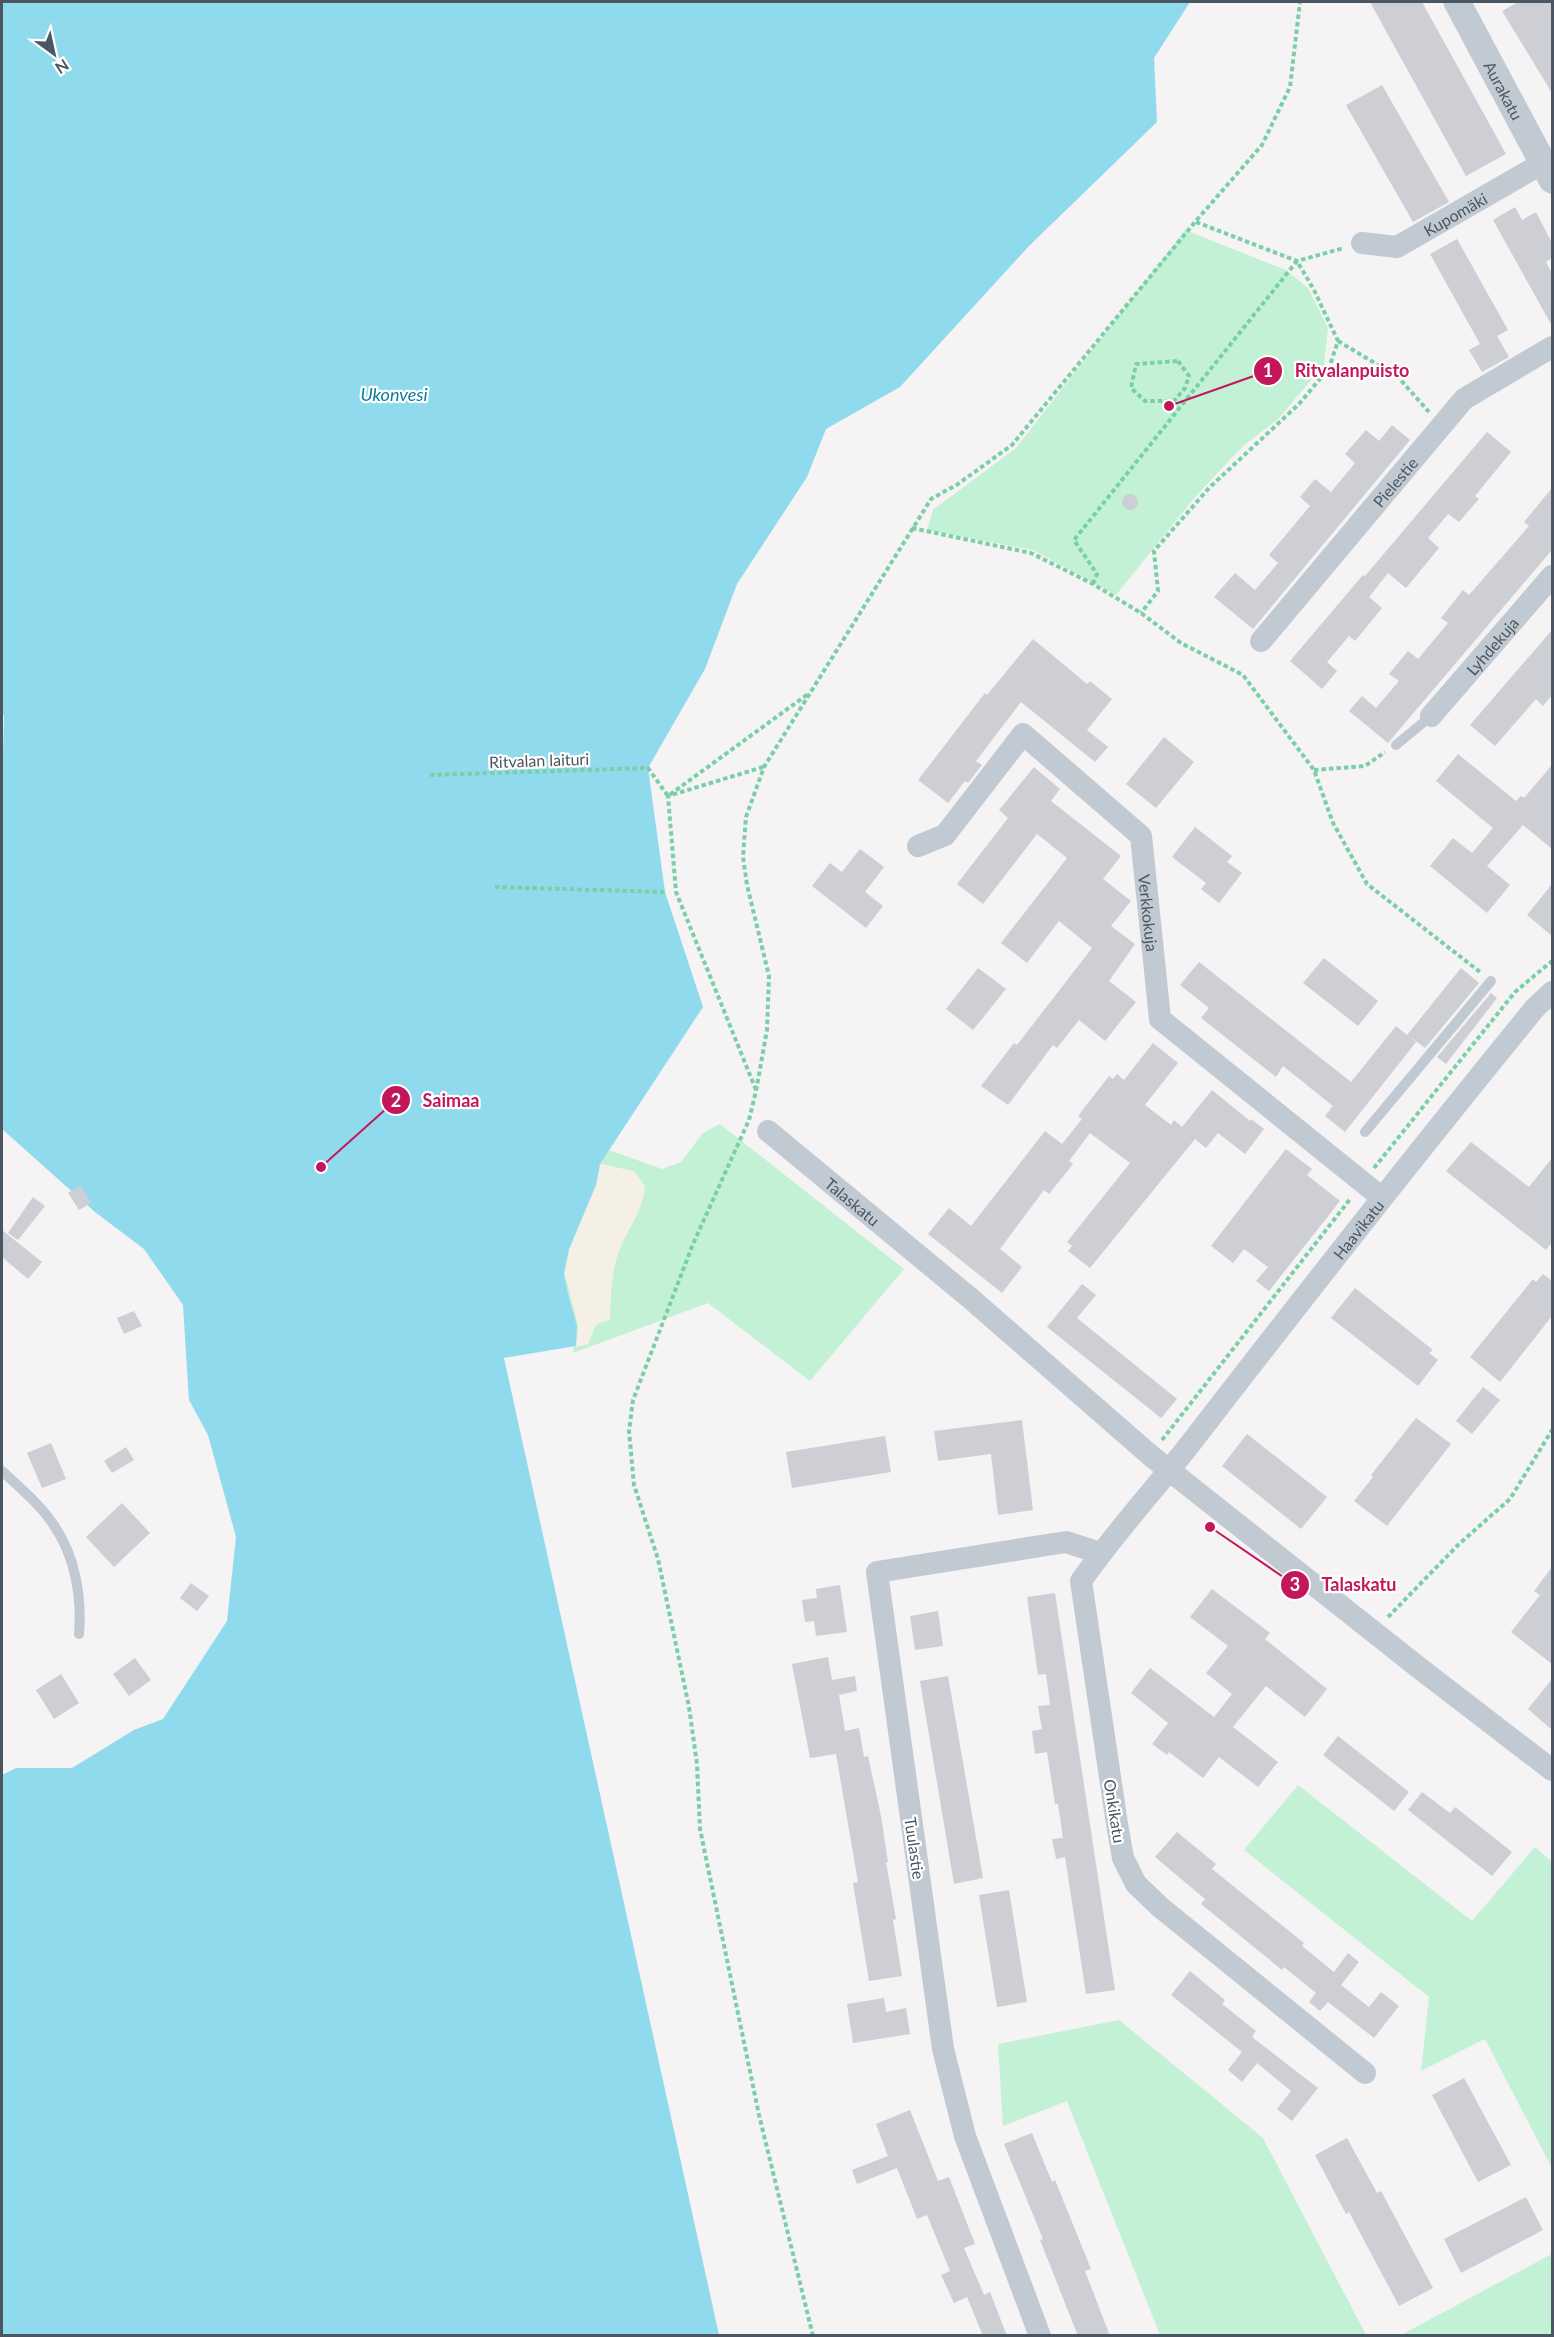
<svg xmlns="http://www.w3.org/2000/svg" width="1554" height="2337" viewBox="0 0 1554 2337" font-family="Lato,sans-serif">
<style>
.green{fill:#c3f1d5}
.sand{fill:#f5f0e5}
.water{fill:#90daee}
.building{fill:#cdcfd5}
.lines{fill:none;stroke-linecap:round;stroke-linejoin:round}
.path{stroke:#7ad0a6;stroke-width:4;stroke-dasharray:4.5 3;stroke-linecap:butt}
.service{stroke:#c1cad2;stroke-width:10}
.minor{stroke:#c1cad2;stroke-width:22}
.tertiary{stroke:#c1cad2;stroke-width:27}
.labels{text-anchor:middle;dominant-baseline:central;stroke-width:4.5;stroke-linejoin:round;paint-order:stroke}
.street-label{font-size:16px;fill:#4a5661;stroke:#fff}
.water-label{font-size:18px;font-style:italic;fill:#0c7c9b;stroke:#fff}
.leader{fill:none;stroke:#c2185b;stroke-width:2}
.callout-dot{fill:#c2185b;stroke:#fff;stroke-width:2}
.mark-label{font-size:18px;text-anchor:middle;font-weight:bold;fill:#fff}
.callout-label{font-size:18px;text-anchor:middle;font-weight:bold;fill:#c2185b;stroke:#fff;stroke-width:4.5;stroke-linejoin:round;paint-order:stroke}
</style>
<rect width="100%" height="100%" fill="#f5f3f3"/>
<!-- green -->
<g class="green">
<path d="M 1185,230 L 1286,270 L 1308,288 L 1328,328 L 1324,365 L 1278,419 L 1243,446 L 1195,497 L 1116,595 L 1033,550 L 927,530 L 933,510 L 1016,448 Z"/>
<path d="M 720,1124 L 904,1269 L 810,1381 L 708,1303 L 573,1353 L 577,1325 L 567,1295 L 565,1275 L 569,1247 L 596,1185 L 600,1163 L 609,1150 L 662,1169 L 681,1162 L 703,1133 Z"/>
<path d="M 1298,1785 L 1472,1921 L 1535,1847 L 1552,1862 L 1552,2168 L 1485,2039 L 1421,2071 L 1429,1997 L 1244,1850 Z"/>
<path d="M 1119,2020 L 1263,2138 L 1366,2335 L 1160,2335 L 1067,2101 L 1003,2126 L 998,2044 Z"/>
<path d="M 1552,2254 L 1552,2335 L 1401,2335 Z"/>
</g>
<!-- sand -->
<path class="sand" d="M 600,1164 L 634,1171 L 645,1186 C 642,1212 633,1220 623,1242 C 611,1266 611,1293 610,1319 L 596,1325 L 588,1344 L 576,1347 L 578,1325 L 565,1275 L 569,1250 L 596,1185 Z"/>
<!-- water -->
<path class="water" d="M 2,2 L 1190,2 L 1154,58 L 1157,122 L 1029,246 L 900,387 L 826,429 L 807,477 L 737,584 L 705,669 L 648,768 L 665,892 L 703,1007 L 600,1164 L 596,1185 L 569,1249 L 564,1274 L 568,1294 L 577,1326 L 576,1346 L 504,1358 L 719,2335 L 2,2335 L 2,1775 L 16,1768 L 72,1768 L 134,1730 L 163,1719 L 227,1621 L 236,1537 L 208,1435 L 189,1400 L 183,1305 L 144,1249 L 95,1212 L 2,1129 L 2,791 L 4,716 L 2,713 Z"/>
<!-- building -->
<g class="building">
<path d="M 1370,2 L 1422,2 L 1506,154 L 1466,176 Z"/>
<path d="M 1518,2 L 1552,2 L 1552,93 L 1502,11 Z"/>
<path d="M 1382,85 L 1449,202 L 1413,222 L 1346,105 Z"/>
<path d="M 1515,207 L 1522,220 L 1536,212 L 1552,243 L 1552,258 L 1546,262 L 1552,274 L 1552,326 L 1493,220 Z"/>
<path d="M 1457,239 L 1508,330 L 1497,336 L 1509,357 L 1482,372 L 1469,350 L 1480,344 L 1430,254 Z"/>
<path d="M 1392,425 L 1410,440 L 1253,629 L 1214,597 L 1235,573 L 1255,590 L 1278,563 L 1269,555 L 1310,506 L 1300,497 L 1315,479 L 1331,492 L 1355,463 L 1345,454 L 1366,430 L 1379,441 Z"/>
<path d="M 1487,432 L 1511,452 L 1475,496 L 1479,499 L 1459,522 L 1448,514 L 1428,538 L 1439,548 L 1406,588 L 1388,573 L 1369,597 L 1382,608 L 1355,641 L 1349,636 L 1327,662 L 1337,671 L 1322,689 L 1290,661 L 1363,575 L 1365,576 Z"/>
<path d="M 1552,488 L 1552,550 L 1388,743 L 1349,711 L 1362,696 L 1376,708 L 1399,681 L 1389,674 L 1408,651 L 1418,659 L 1448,623 L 1441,618 L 1463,590 L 1469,595 L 1529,526 L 1524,522 Z"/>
<circle cx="1130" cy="502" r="8"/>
<path d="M 1552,630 L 1552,695 L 1543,706 L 1536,699 L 1495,746 L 1470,725 Z"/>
<path d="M 1033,639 L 1087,684 L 1090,681 L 1112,699 L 1087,730 L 1108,747 L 1095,762 L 1021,702 L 976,761 L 982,765 L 968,783 L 965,781 L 948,803 L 918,780 L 985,693 L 987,695 Z"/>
<path d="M 1164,737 L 1194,762 L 1156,808 L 1126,784 Z"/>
<path d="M 1458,754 L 1516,801 L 1521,796 L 1524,798 L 1552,765 L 1552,849 L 1523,825 L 1487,866 L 1510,885 L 1487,913 L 1430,866 L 1453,838 L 1472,853 L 1493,828 L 1436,781 Z"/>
<path d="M 1034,767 L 1060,789 L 1051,801 L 1121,856 L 1103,879 L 1131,901 L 1111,926 L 1135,944 L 1109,981 L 1136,1002 L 1105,1041 L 1079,1020 L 1057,1048 L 1053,1045 L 1008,1105 L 981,1086 L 1014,1043 L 1017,1045 L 1092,948 L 1059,921 L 1027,963 L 1001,943 L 1067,858 L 1037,834 L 983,904 L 957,884 L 1008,818 L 999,810 Z"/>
<path d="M 1195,827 L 1232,856 L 1227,862 L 1242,873 L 1219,903 L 1201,889 L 1206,883 L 1172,857 Z"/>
<path d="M 860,849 L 884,867 L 865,892 L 883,906 L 866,928 L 812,886 L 830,863 L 842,872 Z"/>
<path d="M 1552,884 L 1552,936 L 1527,915 Z"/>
<path d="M 1324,958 L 1378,1001 L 1358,1026 L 1303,983 Z"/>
<path d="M 1199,962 L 1351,1082 L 1396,1026 L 1407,1035 L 1461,968 L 1479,983 L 1425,1048 L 1409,1036 L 1416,1042 L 1345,1132 L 1325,1116 L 1333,1106 L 1283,1066 L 1276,1077 L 1201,1018 L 1209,1008 L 1180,985 Z"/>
<path d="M 978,968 L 1006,989 L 973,1030 L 946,1009 Z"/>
<path d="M 1491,993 L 1497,998 L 1446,1064 L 1437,1057 Z"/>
<path d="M 1153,1043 L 1178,1063 L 1145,1105 L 1171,1125 L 1174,1120 L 1182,1127 L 1212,1090 L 1250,1121 L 1251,1119 L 1264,1129 L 1245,1154 L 1218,1133 L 1206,1148 L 1195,1139 L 1090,1268 L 1068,1251 L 1072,1246 L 1067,1242 L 1130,1163 L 1090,1133 L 1069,1161 L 1073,1164 L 1049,1194 L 1044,1190 L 1000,1249 L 1022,1267 L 1002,1293 L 928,1234 L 949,1208 L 971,1226 L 1045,1131 L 1062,1144 L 1082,1119 L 1078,1116 L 1109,1076 L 1113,1079 L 1117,1074 L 1124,1080 Z"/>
<path d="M 1471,1142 L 1529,1187 L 1552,1158 L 1552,1242 L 1546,1250 L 1446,1171 Z"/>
<path d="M 1286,1149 L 1312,1169 L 1307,1175 L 1340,1201 L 1269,1291 L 1256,1281 L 1268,1267 L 1244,1249 L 1233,1263 L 1211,1246 Z"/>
<path d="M 81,1186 L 91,1203 L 79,1210 L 68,1193 Z"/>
<path d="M 33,1197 L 45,1206 L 18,1240 L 8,1233 Z"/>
<path d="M 2,1230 L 42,1262 L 28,1279 L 2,1257 Z"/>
<path d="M 1543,1274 L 1552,1281 L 1552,1316 L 1500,1382 L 1470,1357 L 1533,1279 L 1536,1282 Z"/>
<path d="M 1082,1284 L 1096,1295 L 1077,1318 L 1177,1399 L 1161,1418 L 1047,1327 Z"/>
<path d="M 1355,1288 L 1433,1350 L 1429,1353 L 1438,1360 L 1418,1386 L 1331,1318 Z"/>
<path d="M 134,1311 L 142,1326 L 124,1334 L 117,1318 Z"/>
<path d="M 1483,1387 L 1500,1400 L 1472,1434 L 1456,1421 Z"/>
<path d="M 1416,1418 L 1451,1444 L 1387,1526 L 1354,1501 L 1373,1477 L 1371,1475 Z"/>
<path d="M 1022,1420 L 1033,1510 L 998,1515 L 991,1454 L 938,1461 L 934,1431 Z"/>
<path d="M 1247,1434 L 1327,1497 L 1301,1529 L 1222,1466 Z"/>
<path d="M 885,1436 L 891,1472 L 792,1488 L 786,1452 Z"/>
<path d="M 51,1443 L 66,1479 L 42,1488 L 27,1453 Z"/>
<path d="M 126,1447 L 134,1460 L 112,1473 L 104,1461 Z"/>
<path d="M 122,1503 L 150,1533 L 114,1567 L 86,1537 Z"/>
<path d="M 1552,1567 L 1552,1664 L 1511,1632 L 1540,1595 L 1534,1591 Z"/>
<path d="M 191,1583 L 209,1596 L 197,1611 L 180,1598 Z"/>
<path d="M 840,1585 L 847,1632 L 816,1636 L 814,1621 L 805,1622 L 802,1600 L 817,1598 L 816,1589 Z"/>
<path d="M 1212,1589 L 1270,1633 L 1265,1639 L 1327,1689 L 1305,1717 L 1266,1686 L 1233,1727 L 1278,1762 L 1258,1787 L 1219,1757 L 1203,1778 L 1169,1752 L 1167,1755 L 1152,1744 L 1168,1723 L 1131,1693 L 1150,1668 L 1214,1717 L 1232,1694 L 1206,1673 L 1228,1646 L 1190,1617 Z"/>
<path d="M 1055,1593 L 1115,1990 L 1086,1994 L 1065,1857 L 1056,1859 L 1052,1839 L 1063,1838 L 1058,1804 L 1055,1804 L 1047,1752 L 1035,1754 L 1032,1731 L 1042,1729 L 1038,1706 L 1050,1705 L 1046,1674 L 1038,1675 L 1027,1597 Z"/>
<path d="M 938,1611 L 943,1646 L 915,1650 L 910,1616 Z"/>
<path d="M 828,1657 L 832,1680 L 855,1676 L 857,1691 L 839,1695 L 845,1731 L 859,1728 L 864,1757 L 868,1756 L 881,1816 L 888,1862 L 886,1862 L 896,1919 L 893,1920 L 902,1976 L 869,1981 L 853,1883 L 858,1882 L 836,1754 L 810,1758 L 792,1664 Z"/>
<path d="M 135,1658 L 151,1680 L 129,1696 L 113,1674 Z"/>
<path d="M 61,1674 L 79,1703 L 54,1719 L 36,1690 Z"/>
<path d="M 948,1676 L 983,1878 L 954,1884 L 920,1681 Z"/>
<path d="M 1552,1679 L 1552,1730 L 1528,1709 Z"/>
<path d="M 1338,1736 L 1409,1792 L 1394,1811 L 1323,1755 Z"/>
<path d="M 1422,1792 L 1450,1813 L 1455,1807 L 1512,1852 L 1492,1876 L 1408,1810 Z"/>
<path d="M 1177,1832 L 1216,1864 L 1212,1869 L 1304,1943 L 1302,1946 L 1334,1972 L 1348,1953 L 1359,1962 L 1341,1985 L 1369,2007 L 1381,1992 L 1399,2006 L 1374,2038 L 1328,2002 L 1320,2011 L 1309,2002 L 1316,1993 L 1284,1967 L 1282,1970 L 1201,1904 L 1205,1899 L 1155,1857 Z"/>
<path d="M 1009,1890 L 1027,2002 L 997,2007 L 979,1895 Z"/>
<path d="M 1190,1971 L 1225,2000 L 1222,2004 L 1256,2031 L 1252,2037 L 1318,2088 L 1292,2121 L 1277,2109 L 1291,2091 L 1257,2063 L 1242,2082 L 1228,2070 L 1242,2052 L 1171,1995 Z"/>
<path d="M 884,1998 L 886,2012 L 906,2008 L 910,2034 L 853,2043 L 847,2004 Z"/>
<path d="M 1464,2078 L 1511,2165 L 1478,2182 L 1432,2095 Z"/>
<path d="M 910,2110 L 938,2181 L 949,2177 L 975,2244 L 964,2248 L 984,2295 L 990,2292 L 1007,2336 L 983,2336 L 967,2297 L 954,2303 L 941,2275 L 950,2271 L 927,2215 L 917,2219 L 897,2168 L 857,2184 L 852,2170 L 888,2156 L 876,2124 Z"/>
<path d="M 1032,2133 L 1052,2182 L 1055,2180 L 1091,2269 L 1085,2271 L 1110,2336 L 1078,2336 L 1040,2240 L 1043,2239 L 1004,2144 Z"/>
<path d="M 1347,2138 L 1377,2193 L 1381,2191 L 1433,2288 L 1399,2306 L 1349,2212 L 1346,2214 L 1315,2155 Z"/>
<path d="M 1526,2197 L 1543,2230 L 1461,2273 L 1444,2239 Z"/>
</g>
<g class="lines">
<!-- path -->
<g class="path">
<path d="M 1196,222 L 1297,261 L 1344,248"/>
<path d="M 1338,341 L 1398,377 L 1429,412"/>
<path d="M 1178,361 L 1189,376 L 1185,388 L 1174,401 L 1145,401 L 1131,388 L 1136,364 Z"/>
<path d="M 912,528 L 1031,553 L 1093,584 L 1141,613 L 1181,643 L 1243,675 L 1314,770 L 1333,823 L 1367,884 L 1480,972"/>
<path d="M 1093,584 L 1097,574 L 1074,540 L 1297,261 L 1314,290 L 1338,341 L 1329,368 L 1299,404 L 1209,488 L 1154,551 L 1158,591 L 1141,613"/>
<path d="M 1314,770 L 1365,766 L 1385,752"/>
<path d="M 430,775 L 648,768 L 668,796 L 808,694"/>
<path d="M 495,887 L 665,892"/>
<path d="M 756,1090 L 676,892 L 668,796 L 763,767"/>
<path d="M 1374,1168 L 1515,992 L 1552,961"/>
<path d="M 1162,1440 L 1351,1198"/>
<path d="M 1388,1617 L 1459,1544 L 1510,1499 L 1552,1430"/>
<path d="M 813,2336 L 759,2115 L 700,1829 L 697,1764 L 689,1707 L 658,1559 L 634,1485 L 629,1431 L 633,1400 L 693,1244 L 749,1120 L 756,1091 L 767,1030 L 769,976 L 747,885 L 743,857 L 746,817 L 764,767 L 931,499 L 958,484 L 1012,445 L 1195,222 L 1262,145 L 1290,87 L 1300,2"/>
</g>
<!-- service -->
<g class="service">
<path d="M 1396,745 L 1431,716"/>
<path d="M 1365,1132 L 1491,981"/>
<path d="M 2,1471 C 19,1487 40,1504 53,1524 C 75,1555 82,1596 79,1634"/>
</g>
<!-- minor -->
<g class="minor">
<path id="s1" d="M 1362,243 L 1397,247 L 1543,163"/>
<path id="s2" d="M 1261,641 L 1464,399 L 1552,347"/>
<path id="s3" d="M 1431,716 L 1552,576"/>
<path id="s4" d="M 918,846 L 945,835 L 1023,734 L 1141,836 L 1160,1019 L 1381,1197"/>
<path id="s5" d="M 768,1131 L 970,1298 L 1150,1455 L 1418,1667 L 1552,1770"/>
<path id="s6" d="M 1365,2073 L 1160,1907 L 1136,1884 L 1123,1858 L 1117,1824 L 1081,1581 C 1116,1531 1157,1487 1194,1439 C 1306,1294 1419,1150 1535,1008 L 1552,992"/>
<path d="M 1040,2336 L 965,2136 L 943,2049 L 877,1572 L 1066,1542 L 1100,1553"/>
</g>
<!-- tertiary -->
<path class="tertiary" id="s7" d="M 1457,2 L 1552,180"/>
</g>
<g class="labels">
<!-- street labels -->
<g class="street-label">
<text stroke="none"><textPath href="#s7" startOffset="100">Aurakatu</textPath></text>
<text stroke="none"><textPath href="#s1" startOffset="102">Kupomäki</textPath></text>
<text stroke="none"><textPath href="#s2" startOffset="208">Pielestie</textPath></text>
<text stroke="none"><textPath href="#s3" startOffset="93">Lyhdekuja</textPath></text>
<text transform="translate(539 760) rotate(-2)">Ritvalan laituri</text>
<text stroke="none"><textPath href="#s4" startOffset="390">Verkkokuja</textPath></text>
<text stroke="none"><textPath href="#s5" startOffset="110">Talaskatu</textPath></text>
<text stroke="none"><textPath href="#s6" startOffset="1054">Haavikatu</textPath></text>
<text transform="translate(1115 1811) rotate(81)">Onkikatu</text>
<text transform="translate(915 1848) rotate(82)">Tuulastie</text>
</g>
<!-- water labels -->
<g class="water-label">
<text x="394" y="394">Ukonvesi</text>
</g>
</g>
<!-- callouts -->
<path class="leader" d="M1169 406L1268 371M321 1167L396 1100M1210 1527L1295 1585"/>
<g class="callout-dot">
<circle cx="1169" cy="406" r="6"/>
<circle cx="321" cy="1167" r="6"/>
<circle cx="1210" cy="1527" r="6"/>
<circle cx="1268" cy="371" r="15"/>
<circle cx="396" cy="1100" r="15"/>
<circle cx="1295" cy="1585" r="15"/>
</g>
<g class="mark-label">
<text x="1268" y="377">1</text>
<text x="396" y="1107">2</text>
<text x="1295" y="1591">3</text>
</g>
<g class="callout-label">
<text x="1352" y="377">Ritvalanpuisto</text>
<text x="451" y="1107">Saimaa</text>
<text x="1359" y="1591">Talaskatu</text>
</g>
<!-- border -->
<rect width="1554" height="2337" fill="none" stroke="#4a5661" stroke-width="6"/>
<!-- north arrow -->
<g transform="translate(54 54) rotate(147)" stroke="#ffffff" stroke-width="4.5" paint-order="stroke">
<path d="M0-4.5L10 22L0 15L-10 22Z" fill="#4a5661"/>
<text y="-9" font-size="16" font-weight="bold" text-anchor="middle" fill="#4a5661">N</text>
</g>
</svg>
